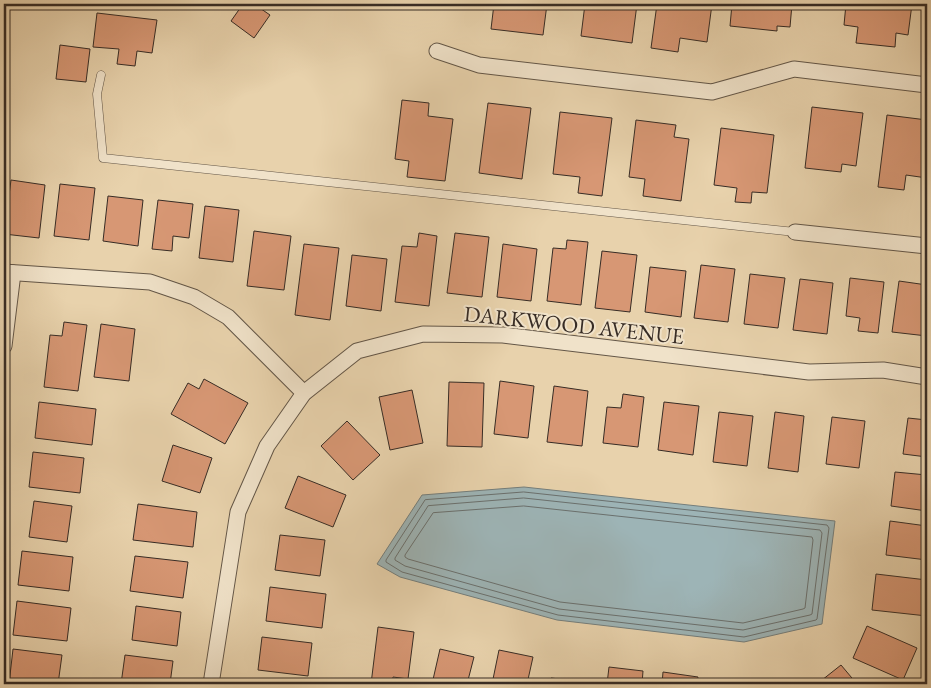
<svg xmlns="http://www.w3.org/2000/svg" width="931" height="688" viewBox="0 0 931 688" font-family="'EB Garamond',serif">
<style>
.water{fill:#9db4b6;stroke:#747e7c}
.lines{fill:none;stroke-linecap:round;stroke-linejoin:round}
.shore{stroke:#6a706e;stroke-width:1}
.building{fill:#d79774;stroke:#372c25}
.service-casing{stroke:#635647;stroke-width:9}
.minor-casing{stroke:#635647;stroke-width:17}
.service{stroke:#f0e2c9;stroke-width:8}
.minor{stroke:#f0e2c9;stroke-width:15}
.labels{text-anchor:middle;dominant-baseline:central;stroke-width:4;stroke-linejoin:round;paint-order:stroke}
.street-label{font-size:22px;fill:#372c25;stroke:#f0e2c9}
</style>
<rect width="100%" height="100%" fill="#e8d2ac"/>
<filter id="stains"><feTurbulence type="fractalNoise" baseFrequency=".004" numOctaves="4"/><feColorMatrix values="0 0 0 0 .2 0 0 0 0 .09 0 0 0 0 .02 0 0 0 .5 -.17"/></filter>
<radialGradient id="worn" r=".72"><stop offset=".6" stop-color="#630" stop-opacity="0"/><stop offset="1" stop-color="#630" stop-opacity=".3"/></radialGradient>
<!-- water -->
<path class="water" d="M 524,487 L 835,521 L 822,624 L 744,642 L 557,620 L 400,577 L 377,564 L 422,495 Z"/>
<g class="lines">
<!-- shore -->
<g class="shore">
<path d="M 524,492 L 827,525 L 829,528 L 817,619 L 816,620 L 744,637 L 558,615 L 402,572 L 386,562 L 386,560 L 425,500 Z"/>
<path d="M 524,498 L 820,530 L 822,533 L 812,614 L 810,615 L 743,630 L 559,609 L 405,566 L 395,560 L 395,558 L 428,506 Z"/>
<path d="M 524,506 L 812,537 L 813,540 L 805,608 L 803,609 L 743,623 L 560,602 L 408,559 L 405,557 L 405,555 L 433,513 Z"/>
</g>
</g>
<!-- building -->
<g class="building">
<path d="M 243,4 L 254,4 L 270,15 L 254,38 L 231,21 Z"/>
<path d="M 494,4 L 547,4 L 543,35 L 491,29 Z"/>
<path d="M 585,4 L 637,4 L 632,43 L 581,36 Z"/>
<path d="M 657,4 L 712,4 L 707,42 L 680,38 L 678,52 L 651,48 Z"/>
<path d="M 732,4 L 792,4 L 790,27 L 777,26 L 777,31 L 730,26 Z"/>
<path d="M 846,4 L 912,4 L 908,35 L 896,33 L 895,47 L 856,43 L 858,27 L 844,25 Z"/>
<path d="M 97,13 L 157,20 L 152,53 L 137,51 L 135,66 L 117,64 L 119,49 L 93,47 Z"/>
<path d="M 60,45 L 90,49 L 86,82 L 56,79 Z"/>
<path d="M 402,100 L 429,103 L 428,116 L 453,119 L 445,181 L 407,177 L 409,161 L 395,159 Z"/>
<path d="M 488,103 L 531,108 L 522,179 L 479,173 Z"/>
<path d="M 812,107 L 863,113 L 856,166 L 842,164 L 841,172 L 805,168 Z"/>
<path d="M 560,112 L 612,118 L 602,196 L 578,193 L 580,177 L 553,174 Z"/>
<path d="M 887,115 L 927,120 L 927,178 L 906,175 L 904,190 L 878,187 Z"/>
<path d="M 636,120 L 676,125 L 674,137 L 689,139 L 681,201 L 643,196 L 645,179 L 629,177 Z"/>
<path d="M 721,128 L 774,135 L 767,193 L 752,192 L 751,203 L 735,202 L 737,188 L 714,185 Z"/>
<path d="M 11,180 L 45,185 L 39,238 L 4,234 Z"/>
<path d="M 60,184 L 95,188 L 89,240 L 54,236 Z"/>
<path d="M 108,196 L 143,200 L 138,246 L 103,241 Z"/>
<path d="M 158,200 L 193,204 L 189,238 L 173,236 L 172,251 L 152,249 Z"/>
<path d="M 205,206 L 239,210 L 233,262 L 199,258 Z"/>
<path d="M 254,231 L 291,236 L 284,290 L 247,286 Z"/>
<path d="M 419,233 L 437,236 L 429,306 L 395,302 L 402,246 L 417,247 Z"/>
<path d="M 455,233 L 489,237 L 482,297 L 447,293 Z"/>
<path d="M 567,240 L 588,242 L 581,305 L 547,301 L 553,248 L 566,249 Z"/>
<path d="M 304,244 L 339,248 L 330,320 L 295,315 Z"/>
<path d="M 503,244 L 537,249 L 531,301 L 497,297 Z"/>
<path d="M 602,251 L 637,255 L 630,312 L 595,308 Z"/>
<path d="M 352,255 L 387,259 L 381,311 L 346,306 Z"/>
<path d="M 701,265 L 735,269 L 728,322 L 694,318 Z"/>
<path d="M 650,267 L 686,271 L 681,317 L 645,312 Z"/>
<path d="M 750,274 L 785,278 L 778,328 L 744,324 Z"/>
<path d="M 850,278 L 884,282 L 878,333 L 858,331 L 860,318 L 846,316 Z"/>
<path d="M 800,279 L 833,283 L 827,334 L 793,330 Z"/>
<path d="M 899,281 L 927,285 L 927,336 L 892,332 Z"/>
<path d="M 64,322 L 87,325 L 78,391 L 44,387 L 50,335 L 62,336 Z"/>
<path d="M 101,324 L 135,329 L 129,381 L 94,377 Z"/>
<path d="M 204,379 L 248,403 L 225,444 L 171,414 L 188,383 L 199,389 Z"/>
<path d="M 500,381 L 534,386 L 528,438 L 494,434 Z"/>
<path d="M 449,382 L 484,383 L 482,447 L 447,446 Z"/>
<path d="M 554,386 L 588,391 L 582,446 L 547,442 Z"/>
<path d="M 412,390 L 423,443 L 390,450 L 379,397 Z"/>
<path d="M 623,394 L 644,397 L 638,447 L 603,443 L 607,407 L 621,408 Z"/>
<path d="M 39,402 L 96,409 L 92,445 L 35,438 Z"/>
<path d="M 664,402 L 699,406 L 693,455 L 658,450 Z"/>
<path d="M 719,412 L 753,416 L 747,466 L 713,462 Z"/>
<path d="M 775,412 L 804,416 L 798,472 L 768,468 Z"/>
<path d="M 832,417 L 865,421 L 859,468 L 826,464 Z"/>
<path d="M 908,418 L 927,420 L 927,457 L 903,454 Z"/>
<path d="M 347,421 L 380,455 L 353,480 L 321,446 Z"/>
<path d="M 173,445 L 212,458 L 200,493 L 162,481 Z"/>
<path d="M 33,452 L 84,458 L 80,493 L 29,487 Z"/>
<path d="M 895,472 L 927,475 L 927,511 L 891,506 Z"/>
<path d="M 298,476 L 346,495 L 333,527 L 285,508 Z"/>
<path d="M 34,501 L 72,506 L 67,542 L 29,537 Z"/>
<path d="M 138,504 L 197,512 L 193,547 L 133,540 Z"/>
<path d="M 890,521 L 927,526 L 927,560 L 886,555 Z"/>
<path d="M 280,535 L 325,540 L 320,576 L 275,570 Z"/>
<path d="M 22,551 L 73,557 L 69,591 L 18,585 Z"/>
<path d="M 135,556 L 188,562 L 183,598 L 130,591 Z"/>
<path d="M 876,574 L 927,580 L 927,616 L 872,610 Z"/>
<path d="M 270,587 L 326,594 L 322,628 L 266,621 Z"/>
<path d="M 17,601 L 71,608 L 67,641 L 13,635 Z"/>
<path d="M 136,606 L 181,612 L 177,646 L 132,640 Z"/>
<path d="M 867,626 L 917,648 L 903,680 L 853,658 Z"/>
<path d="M 378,627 L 414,632 L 408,679 L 393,677 L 392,684 L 371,684 Z"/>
<path d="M 262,637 L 312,643 L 308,676 L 258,670 Z"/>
<path d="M 13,649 L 62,655 L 58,684 L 9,684 Z"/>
<path d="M 440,649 L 474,657 L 467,684 L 432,684 Z"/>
<path d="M 499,650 L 533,657 L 527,684 L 492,684 Z"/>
<path d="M 125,655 L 173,661 L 170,684 L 121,684 Z"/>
<path d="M 841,665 L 857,684 L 817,684 Z"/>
<path d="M 609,667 L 643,671 L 642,684 L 607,684 Z"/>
<path d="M 663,672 L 698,677 L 697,684 L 662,684 Z"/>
<path d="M 551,678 L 586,682 L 586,684 L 550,684 Z"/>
</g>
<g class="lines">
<defs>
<path id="service" d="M 101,75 L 97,94 L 103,158 L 795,232"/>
<g id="minor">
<path d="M 437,51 L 479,65 L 712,92 L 794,69 L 927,85"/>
<path d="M 795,232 L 927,246"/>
<path d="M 4,272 L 150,282 L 194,297 L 228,317 L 304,393"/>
<path d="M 4,346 L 13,273"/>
<path d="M 211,684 L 238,512 L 267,446 L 304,393 L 357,351 L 423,334 L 503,335 L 809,372 L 883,370 L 927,377"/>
</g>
</defs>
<!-- service casing -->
<use href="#service" class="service-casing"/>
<!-- minor casing -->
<use href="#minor" class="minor-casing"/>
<!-- service -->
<use href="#service" class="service"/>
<!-- minor -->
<use href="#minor" class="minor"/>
</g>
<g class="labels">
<!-- street labels -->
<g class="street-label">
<text transform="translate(574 325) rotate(6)">DARKWOOD AVENUE</text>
</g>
</g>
<!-- margin -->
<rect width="931" height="688" fill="none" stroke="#e8d2ac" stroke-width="20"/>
<rect x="5" y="5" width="921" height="678" fill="none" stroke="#372c25" stroke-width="2.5"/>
<rect x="10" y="10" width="911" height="668" fill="none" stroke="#372c25"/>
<rect width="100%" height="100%" filter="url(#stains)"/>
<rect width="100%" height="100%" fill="url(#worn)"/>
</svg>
